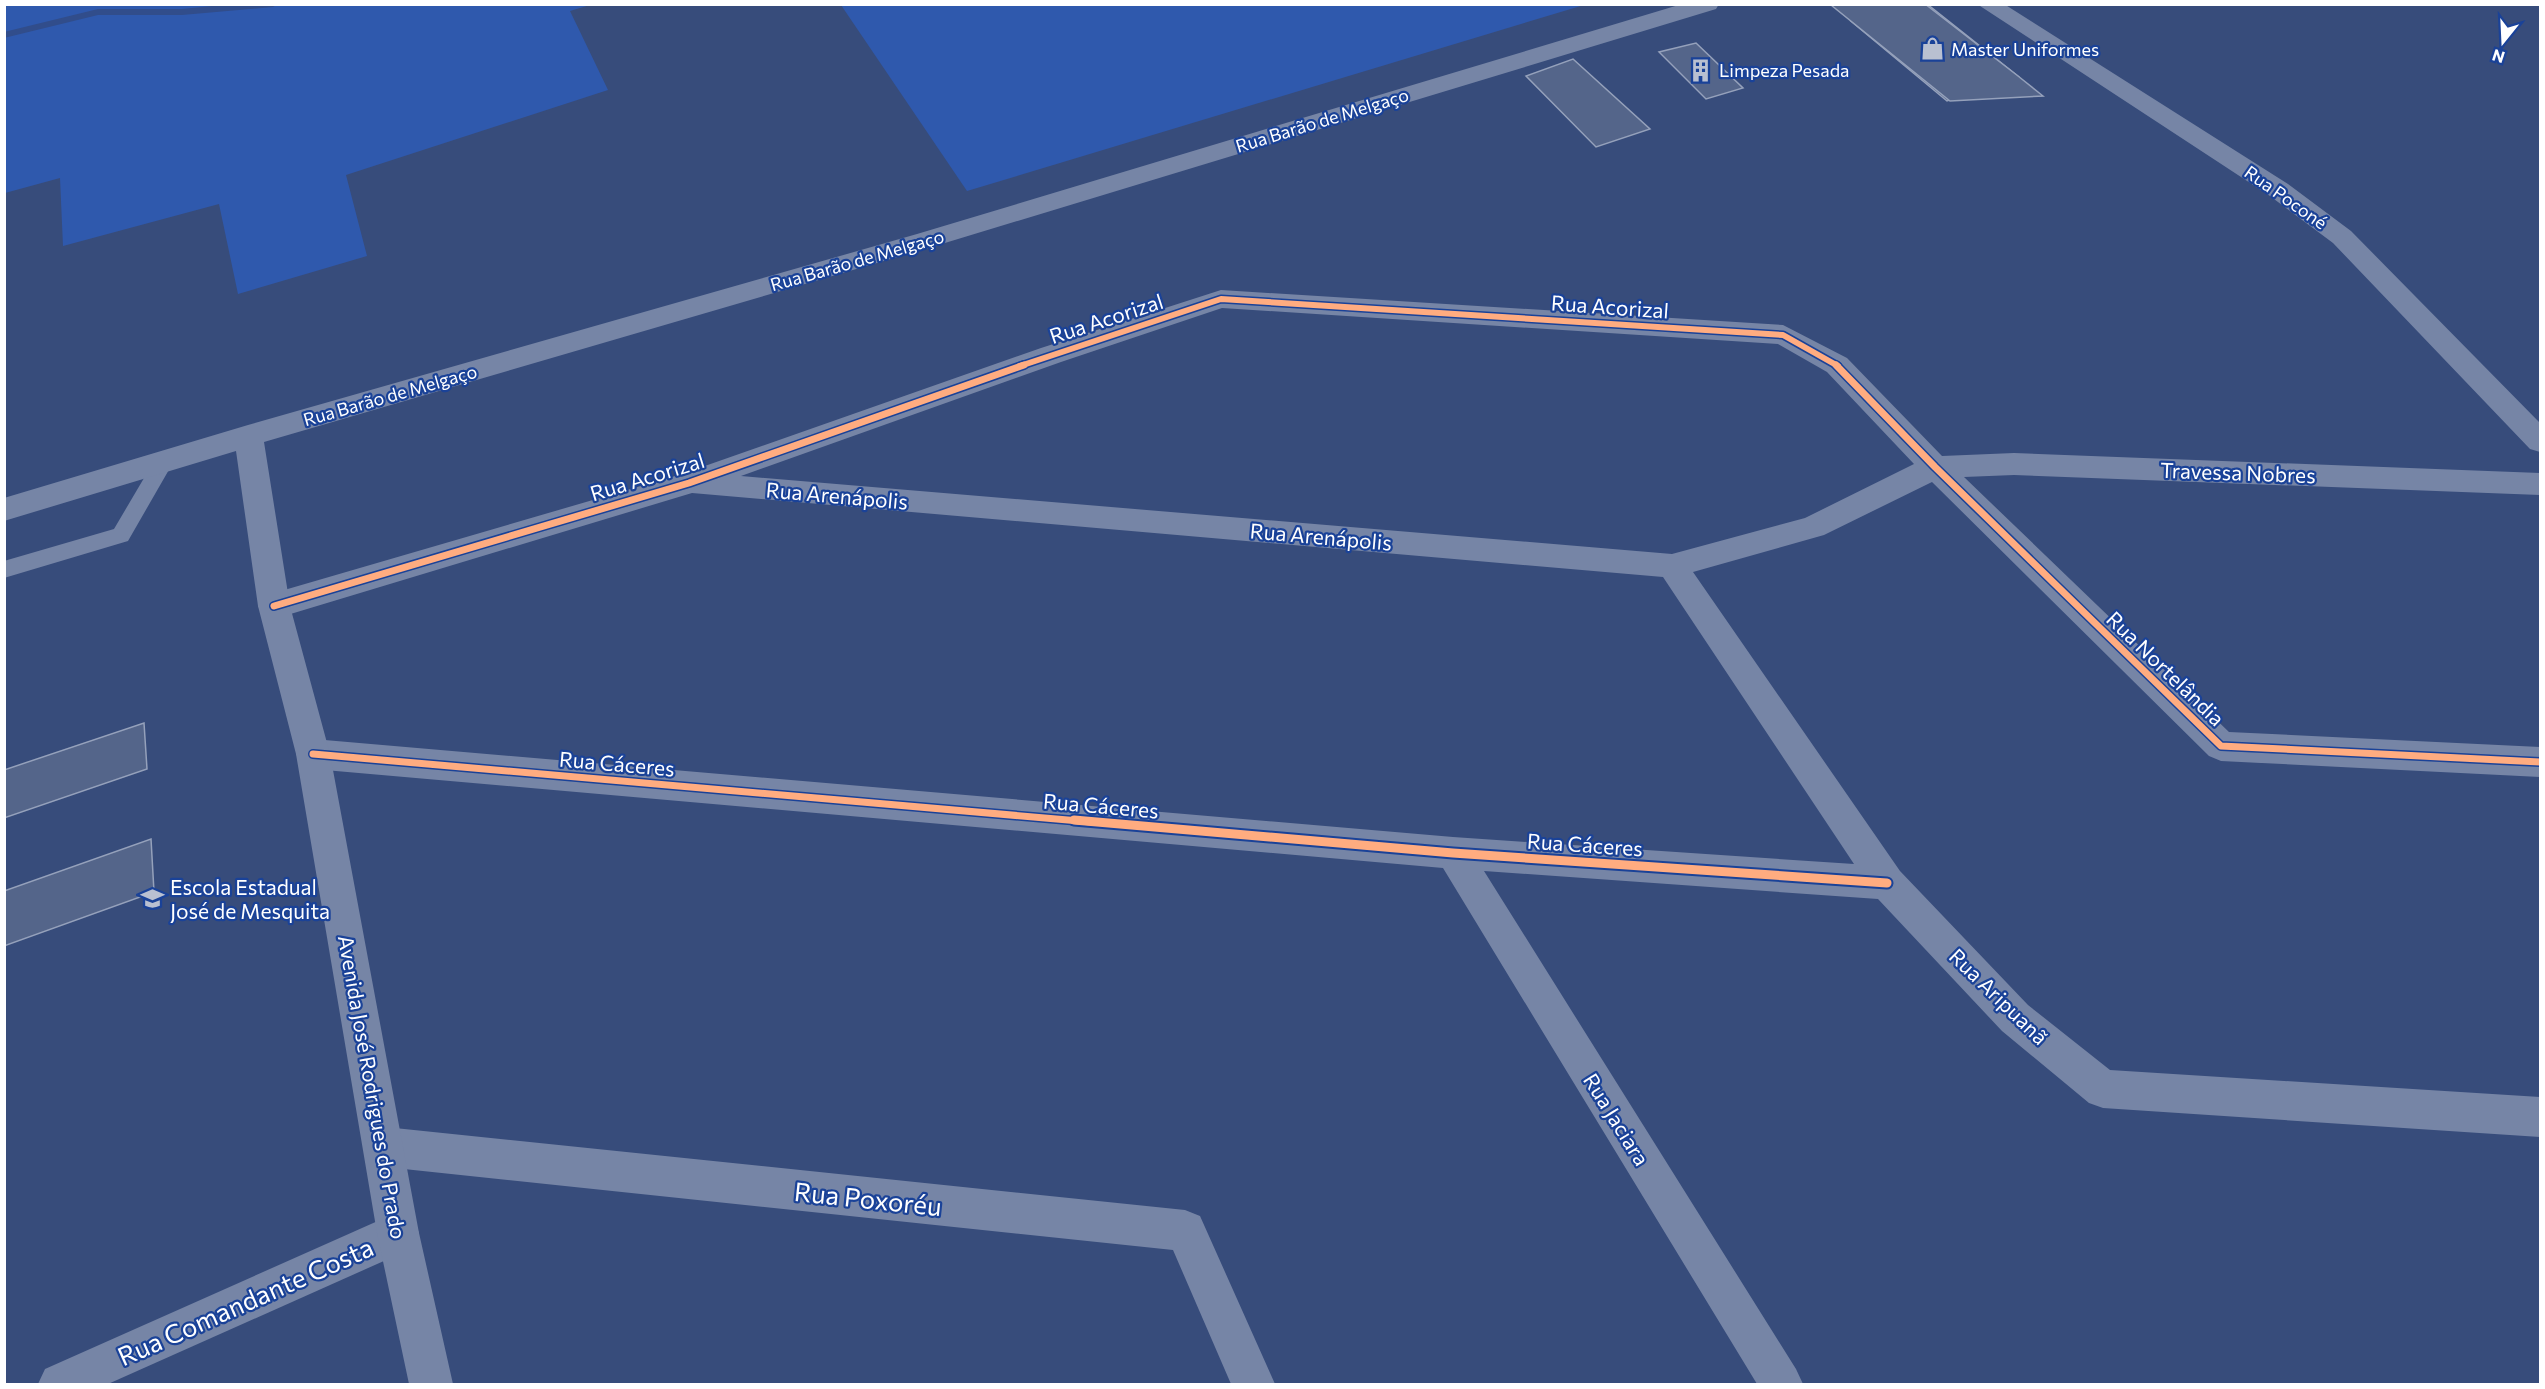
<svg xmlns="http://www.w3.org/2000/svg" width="2545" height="1389" viewBox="0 0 2545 1389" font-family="Commissioner,sans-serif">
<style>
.green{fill:#2f59ad}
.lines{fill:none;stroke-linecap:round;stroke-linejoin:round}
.stream{fill:#314d8b;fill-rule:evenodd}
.building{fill:#54658a;stroke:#95a1bb;stroke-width:1.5}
.service{fill:#7685a6;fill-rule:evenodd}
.minor{fill:#7685a6;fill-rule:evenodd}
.tertiary{fill:#7685a6;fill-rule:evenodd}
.cycleway-far2-casing{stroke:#1a4298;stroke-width:9}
.cycleway-far1-casing{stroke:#1a4298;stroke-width:10}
.cycleway-casing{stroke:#1a4298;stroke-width:13}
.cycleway-far2{stroke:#ffac80;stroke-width:6}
.cycleway-far1{stroke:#ffac80;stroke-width:7}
.cycleway{stroke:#ffac80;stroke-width:9}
.labels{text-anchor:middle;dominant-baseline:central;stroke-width:4.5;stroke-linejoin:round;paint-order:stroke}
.far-poi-label{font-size:18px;fill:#fff;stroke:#1a4298;text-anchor:start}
.far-street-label{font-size:18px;fill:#fff;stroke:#1a4298}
.street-label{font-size:21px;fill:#fff;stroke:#1a4298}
.poi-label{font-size:21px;fill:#fff;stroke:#1a4298;text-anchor:start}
.near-street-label{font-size:26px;fill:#fff;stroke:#1a4298}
</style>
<rect width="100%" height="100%" fill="#374c7b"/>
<!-- green -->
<g class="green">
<path d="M 5,4 L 590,5 L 570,11 L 608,90 L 346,175 L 367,256 L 238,294 L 219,204 L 63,246 L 60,178 L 5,193 Z"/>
<path d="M 841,5 L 1584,5 L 967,191 Z"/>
</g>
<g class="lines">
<!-- stream -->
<path class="stream" d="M 232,4 L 278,4 L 273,7 L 182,15 L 98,15 L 4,38 L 4,32 L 98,9 L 182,9 Z"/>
</g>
<!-- building -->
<g class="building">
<path d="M 1858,4 L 1927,4 L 2019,77 L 1947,101 L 1851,21 L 1859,19 L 1845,8 Z"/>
<path d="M 1925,4 L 2018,76 L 2043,96 L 1950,101 L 1831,5 Z"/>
<path d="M 1696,43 L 1743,88 L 1706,99 L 1659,52 Z"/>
<path d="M 1573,59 L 1650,129 L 1596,147 L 1526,76 Z"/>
<path d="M 144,723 L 147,769 L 4,818 L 4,770 Z"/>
<path d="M 151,839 L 154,892 L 4,946 L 4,891 Z"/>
</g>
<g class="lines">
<!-- service -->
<path class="service" d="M 164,453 L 171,456 L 174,461 L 128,541 L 4,578 L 4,561 L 114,529 L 157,456 Z"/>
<!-- minor -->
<g class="minor">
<path d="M 1977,4 L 2004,4 L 2288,184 L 2351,231 L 2540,423 L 2540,452 L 2530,449 L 2333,243 L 2270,196 Z"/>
<path d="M 1221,290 L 1783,325 L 1847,358 L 1942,456 L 2014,453 L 2540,473 L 2540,495 L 2014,475 L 1964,477 L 2229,732 L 2540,747 L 2540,777 L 2221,761 L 2209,756 L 1932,482 L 1824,535 L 1693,572 L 1900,871 L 2028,1005 L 2110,1070 L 2540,1097 L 2540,1137 L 2103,1108 L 2089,1103 L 2002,1031 L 1878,899 L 1484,871 L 1796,1369 L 1803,1384 L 1757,1384 L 1443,868 L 313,769 L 301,764 L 296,754 L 301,744 L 313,739 L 1453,837 L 1854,864 L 1663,577 L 692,493 L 274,619 L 263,615 L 258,606 L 263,597 L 274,593 L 682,474 L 1041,348 ZM 1222,308 L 1778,344 L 1827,372 L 1914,464 L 1805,518 L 1672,554 L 741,476 L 1061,362 Z"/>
<path d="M 385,1127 L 1185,1210 L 1200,1216 L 1275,1384 L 1231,1384 L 1173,1250 L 385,1167 L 371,1161 L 365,1147 L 371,1133 Z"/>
<path d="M 398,1212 L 413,1218 L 419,1233 L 413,1248 L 108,1384 L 38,1384 L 45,1369 Z"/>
</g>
<!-- tertiary -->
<path class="tertiary" d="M 1682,4 L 1719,4 L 1716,9 L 935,246 L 264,442 L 290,606 L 330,754 L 419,1233 L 453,1384 L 409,1384 L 377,1233 L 296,754 L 258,606 L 236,451 L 4,521 L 4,498 L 248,425 L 917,234 Z"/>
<defs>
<path id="cycleway-far2" d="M 1020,366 L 1221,299 L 1783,335 L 1838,366"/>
<g id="cycleway-far1">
<path d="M 1836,365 L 1935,467 L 2221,746 L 2540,762"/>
<path d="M 274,606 L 689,483 L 1024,365"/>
<path d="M 313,754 L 1091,822"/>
</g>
<path id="cycleway" d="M 1074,820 L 1453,853 L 1887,883"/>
</defs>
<!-- cycleway-far2 casing -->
<use href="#cycleway-far2" class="cycleway-far2-casing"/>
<!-- cycleway-far1 casing -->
<use href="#cycleway-far1" class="cycleway-far1-casing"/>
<!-- cycleway casing -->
<use href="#cycleway" class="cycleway-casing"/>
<!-- cycleway-far2 -->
<use href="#cycleway-far2" class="cycleway-far2"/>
<!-- cycleway-far1 -->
<use href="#cycleway-far1" class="cycleway-far1"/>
<!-- cycleway -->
<use href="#cycleway" class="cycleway"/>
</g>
<!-- icons -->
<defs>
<symbol id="shop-bare" viewBox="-9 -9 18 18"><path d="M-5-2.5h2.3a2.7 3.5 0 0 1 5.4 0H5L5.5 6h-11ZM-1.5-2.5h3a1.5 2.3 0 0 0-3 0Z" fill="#b9c0d1" stroke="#1a4298" stroke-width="2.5" paint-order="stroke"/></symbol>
<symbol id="building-bare" viewBox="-9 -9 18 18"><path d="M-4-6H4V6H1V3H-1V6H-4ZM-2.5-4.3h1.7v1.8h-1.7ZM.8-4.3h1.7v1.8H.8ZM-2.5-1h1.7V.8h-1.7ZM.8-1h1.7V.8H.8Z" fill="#b9c0d1" stroke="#1a4298" stroke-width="2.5" paint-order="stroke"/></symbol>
<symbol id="school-bare" viewBox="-9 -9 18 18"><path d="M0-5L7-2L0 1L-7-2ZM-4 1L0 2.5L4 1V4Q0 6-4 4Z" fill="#b9c0d1" stroke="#1a4298" stroke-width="2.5" paint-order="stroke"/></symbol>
</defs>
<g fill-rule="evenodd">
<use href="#shop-bare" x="1916" y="32" width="33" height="33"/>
<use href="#building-bare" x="1684" y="54" width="33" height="33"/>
<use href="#school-bare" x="136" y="882" width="33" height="33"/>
</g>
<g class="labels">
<!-- far-poi labels -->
<g class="far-poi-label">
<text x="1951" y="49">Master Uniformes</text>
<text x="1719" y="70">Limpeza Pesada</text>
</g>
<!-- far-street labels -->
<g class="far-street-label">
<text transform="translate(1322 120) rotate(-17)">Rua Barão de Melgaço</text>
<text transform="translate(2286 197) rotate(35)">Rua Poconé</text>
<text transform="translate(857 260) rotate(-16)">Rua Barão de Melgaço</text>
<text transform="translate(390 395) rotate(-16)">Rua Barão de Melgaço</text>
</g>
<!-- street labels -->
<g class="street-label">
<text transform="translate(1610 306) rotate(4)">Rua Acorizal</text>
<text transform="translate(1106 318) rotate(-18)">Rua Acorizal</text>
<text transform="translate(2238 472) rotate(2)">Travessa Nobres</text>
<text transform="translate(647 476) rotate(-17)">Rua Acorizal</text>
<text transform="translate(837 495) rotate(5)">Rua Arenápolis</text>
<text transform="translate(1321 536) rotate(5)">Rua Arenápolis</text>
<text transform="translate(2166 668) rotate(44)">Rua Nortelândia</text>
<text transform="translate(617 763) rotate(5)">Rua Cáceres</text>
<text transform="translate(1101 805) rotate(5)">Rua Cáceres</text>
<text transform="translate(1585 844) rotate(4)">Rua Cáceres</text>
<text transform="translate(1999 996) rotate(44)">Rua Aripuanã</text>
<text transform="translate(373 1087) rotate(80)">Avenida José Rodrigues do Prado</text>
<text transform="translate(1617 1119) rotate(58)">Rua Jaciara</text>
</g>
<!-- poi labels -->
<g class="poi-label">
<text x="170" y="886">Escola Estadual<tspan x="170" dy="24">José de Mesquita</tspan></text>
</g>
<!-- near-street labels -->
<g class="near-street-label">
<text transform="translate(868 1198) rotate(6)">Rua Poxoréu</text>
<text transform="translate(245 1301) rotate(-24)">Rua Comandante Costa</text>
</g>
</g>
<!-- border -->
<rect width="2545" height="1389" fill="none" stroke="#ffffff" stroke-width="12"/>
<!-- north arrow -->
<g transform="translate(2503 42) rotate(198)" stroke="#1a4298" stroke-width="4.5" paint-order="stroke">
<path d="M0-4.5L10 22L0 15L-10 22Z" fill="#ffffff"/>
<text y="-9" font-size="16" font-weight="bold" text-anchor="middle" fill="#ffffff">N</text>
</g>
</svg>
